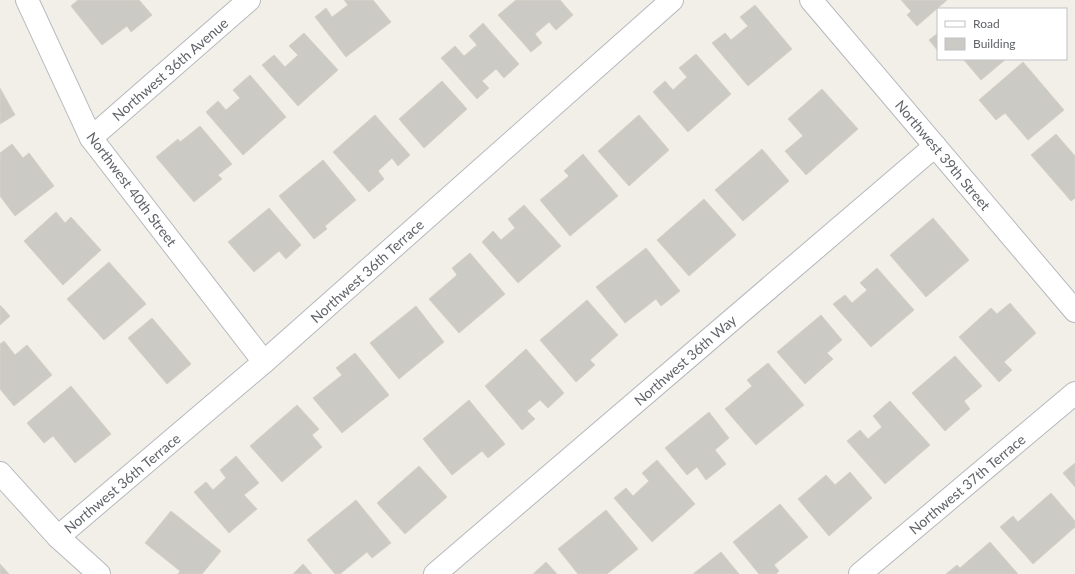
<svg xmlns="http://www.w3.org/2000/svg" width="1075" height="574" viewBox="0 0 1075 574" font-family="Lato,sans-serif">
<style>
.building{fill:#cccac5;stroke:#d6d1c6}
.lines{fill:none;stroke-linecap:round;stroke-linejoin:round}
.minor-casing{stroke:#b5b8bc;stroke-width:24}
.minor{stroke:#fff;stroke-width:22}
.labels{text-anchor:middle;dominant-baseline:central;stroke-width:4;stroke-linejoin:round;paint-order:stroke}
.street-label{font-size:14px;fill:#5f6368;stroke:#fff}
</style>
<rect width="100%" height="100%" fill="#f1efe8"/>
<!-- building -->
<g class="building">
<path d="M 78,0 L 139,0 L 152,15 L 131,32 L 127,26 L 102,45 L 71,6 Z"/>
<path d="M 344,0 L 373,0 L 391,22 L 346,57 L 315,17 L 326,8 L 332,17 L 348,5 Z"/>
<path d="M 516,0 L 560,0 L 573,15 L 556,30 L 549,22 L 535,34 L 542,43 L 531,52 L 498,15 Z"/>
<path d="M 901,0 L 947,0 L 917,26 L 907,15 L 911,11 Z"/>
<path d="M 755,5 L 792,49 L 748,86 L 712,43 L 725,33 L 731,40 L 748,26 L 740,17 Z"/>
<path d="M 483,23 L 519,64 L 504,78 L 496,69 L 482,81 L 489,88 L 477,99 L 441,58 L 455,46 L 464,56 L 477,45 L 469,36 Z"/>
<path d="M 304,33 L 338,70 L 298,106 L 262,65 L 274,55 L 285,67 L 298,55 L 289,46 Z"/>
<path d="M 938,33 L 938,51 L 929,40 Z"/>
<path d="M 696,54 L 731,94 L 688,132 L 653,92 L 665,81 L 673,90 L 687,77 L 679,68 Z"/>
<path d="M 963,59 L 1006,59 L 981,80 Z"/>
<path d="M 1023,62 L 1064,110 L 1028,140 L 1005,113 L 996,120 L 979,100 Z"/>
<path d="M 250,75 L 286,117 L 243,155 L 206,112 L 218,101 L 226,110 L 240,98 L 233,90 Z"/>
<path d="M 442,81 L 467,109 L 424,148 L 399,119 Z"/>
<path d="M 0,88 L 15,115 L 0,124 Z"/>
<path d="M 822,89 L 858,129 L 806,175 L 785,151 L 803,136 L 788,119 Z"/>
<path d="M 375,115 L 410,155 L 398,166 L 392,158 L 378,171 L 384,179 L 369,192 L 333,152 Z"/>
<path d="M 639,115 L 669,150 L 629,186 L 598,151 Z"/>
<path d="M 200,126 L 232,164 L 218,175 L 222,179 L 194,202 L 156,157 L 178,139 L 180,142 Z"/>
<path d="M 1056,134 L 1075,156 L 1075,198 L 1071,201 L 1031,155 Z"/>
<path d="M 12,144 L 23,158 L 29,153 L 54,186 L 15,216 L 0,196 L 0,153 Z"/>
<path d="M 762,149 L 789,181 L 743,221 L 715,190 Z"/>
<path d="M 583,154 L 618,196 L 570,236 L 540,200 L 569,176 L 564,171 Z"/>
<path d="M 323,160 L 356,200 L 325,226 L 327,229 L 314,239 L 279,196 Z"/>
<path d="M 704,199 L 736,235 L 689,276 L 657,240 Z"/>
<path d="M 524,205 L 561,246 L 518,283 L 482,242 L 493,231 L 501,240 L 515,228 L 508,219 Z"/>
<path d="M 269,208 L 301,245 L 286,259 L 279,251 L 254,272 L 228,242 Z"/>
<path d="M 56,212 L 65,223 L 71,217 L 101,250 L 63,285 L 24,241 Z"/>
<path d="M 933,218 L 969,260 L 926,297 L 890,255 Z"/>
<path d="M 646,248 L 680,291 L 661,306 L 656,299 L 625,323 L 596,287 Z"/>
<path d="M 470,253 L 505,294 L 459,333 L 429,299 L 457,275 L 452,268 Z"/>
<path d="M 109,262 L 146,304 L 104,340 L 67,299 Z"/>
<path d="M 877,268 L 914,310 L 871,347 L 833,304 L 845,295 L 852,303 L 867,290 L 860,283 Z"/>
<path d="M 587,300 L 618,335 L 590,360 L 595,365 L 576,382 L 540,340 Z"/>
<path d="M 1010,303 L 1036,333 L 1004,362 L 1012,370 L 999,382 L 959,337 L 991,308 L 997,314 Z"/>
<path d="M 0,305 L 10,316 L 0,325 Z"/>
<path d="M 416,306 L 444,342 L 399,379 L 370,343 Z"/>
<path d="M 821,315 L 842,340 L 827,353 L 833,359 L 805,384 L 777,352 Z"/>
<path d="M 152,318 L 191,364 L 167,384 L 128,338 Z"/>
<path d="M 4,341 L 15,355 L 27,345 L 52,375 L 14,406 L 0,389 L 0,344 Z"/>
<path d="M 526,349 L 564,393 L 548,408 L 540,400 L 527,411 L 535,419 L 522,430 L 485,386 Z"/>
<path d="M 355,353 L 389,395 L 342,433 L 313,398 L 342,375 L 336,368 Z"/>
<path d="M 955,356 L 982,386 L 964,401 L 970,409 L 945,431 L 912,393 Z"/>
<path d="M 768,363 L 804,405 L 756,445 L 725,409 L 752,386 L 747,380 Z"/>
<path d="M 71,386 L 111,434 L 75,463 L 53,436 L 44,443 L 27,423 Z"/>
<path d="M 469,400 L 505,444 L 488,458 L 482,451 L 452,475 L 423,439 Z"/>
<path d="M 890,401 L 930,445 L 885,484 L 847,441 L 860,430 L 868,439 L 882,427 L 873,416 Z"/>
<path d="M 297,405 L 319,429 L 312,435 L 322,447 L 282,482 L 250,446 Z"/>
<path d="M 709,412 L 729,438 L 715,450 L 726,464 L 706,480 L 697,467 L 687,475 L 665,448 Z"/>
<path d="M 236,456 L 259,483 L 244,495 L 257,509 L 229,533 L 194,492 L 206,482 L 213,490 L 226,478 L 220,470 Z"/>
<path d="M 657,460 L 695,504 L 652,542 L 614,498 L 626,488 L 633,496 L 649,481 L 642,473 Z"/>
<path d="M 1075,463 L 1075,487 L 1063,473 Z"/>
<path d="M 419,466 L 447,497 L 405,534 L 377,503 Z"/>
<path d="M 850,472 L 872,498 L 829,536 L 798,499 L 826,475 L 835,485 Z"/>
<path d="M 1051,493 L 1075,521 L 1075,527 L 1033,564 L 1000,527 L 1013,516 L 1018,522 Z"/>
<path d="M 356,500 L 391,543 L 372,558 L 367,552 L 340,574 L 335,574 L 307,540 Z"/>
<path d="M 780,504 L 808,537 L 774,565 L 779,571 L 776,574 L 759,574 L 733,542 Z"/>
<path d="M 606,510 L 638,549 L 607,574 L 578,574 L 558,549 Z"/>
<path d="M 171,511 L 221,551 L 202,574 L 178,574 L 180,571 L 145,543 Z"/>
<path d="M 990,542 L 1018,574 L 946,574 L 957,565 L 960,568 Z"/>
<path d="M 721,552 L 739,574 L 693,574 Z"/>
<path d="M 546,562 L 557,574 L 533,574 Z"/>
<path d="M 0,564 L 9,574 L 0,574 Z"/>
<path d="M 303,564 L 312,574 L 293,574 Z"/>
</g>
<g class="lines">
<defs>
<g id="minor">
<path d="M 27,0 L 91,138 L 264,362"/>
<path d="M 811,0 L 1075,311"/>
<path d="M 91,138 L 249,0"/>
<path d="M 0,473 L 58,537 L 99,574"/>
<path d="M 58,537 L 264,362 L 672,0"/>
<path d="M 435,574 L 935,146"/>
<path d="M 860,574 L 1075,393"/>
</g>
</defs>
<!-- minor casing -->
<use href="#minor" class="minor-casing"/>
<!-- minor -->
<use href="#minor" class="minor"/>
</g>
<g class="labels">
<!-- street labels -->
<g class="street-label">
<text transform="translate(170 69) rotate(-41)">Northwest 36th Avenue</text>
<text transform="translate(943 155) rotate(50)">Northwest 39th Street</text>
<text transform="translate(132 189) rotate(53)">Northwest 40th Street</text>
<text transform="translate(367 271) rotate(-42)">Northwest 36th Terrace</text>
<text transform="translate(685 360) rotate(-41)">Northwest 36th Way</text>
<text transform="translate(122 483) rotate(-40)">Northwest 36th Terrace</text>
<text transform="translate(967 484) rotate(-40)">Northwest 37th Terrace</text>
</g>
</g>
<!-- legend -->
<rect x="937" y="8" width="130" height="52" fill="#ffffff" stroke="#bfc1c3"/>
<rect x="945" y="21" width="20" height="6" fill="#ffffff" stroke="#bfc1c3"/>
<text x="973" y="28" font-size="12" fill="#5f6368">Road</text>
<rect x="945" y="38" width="20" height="12" fill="#cccac5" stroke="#bfc1c3"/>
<text x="973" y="48" font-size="12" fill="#5f6368">Building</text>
</svg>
